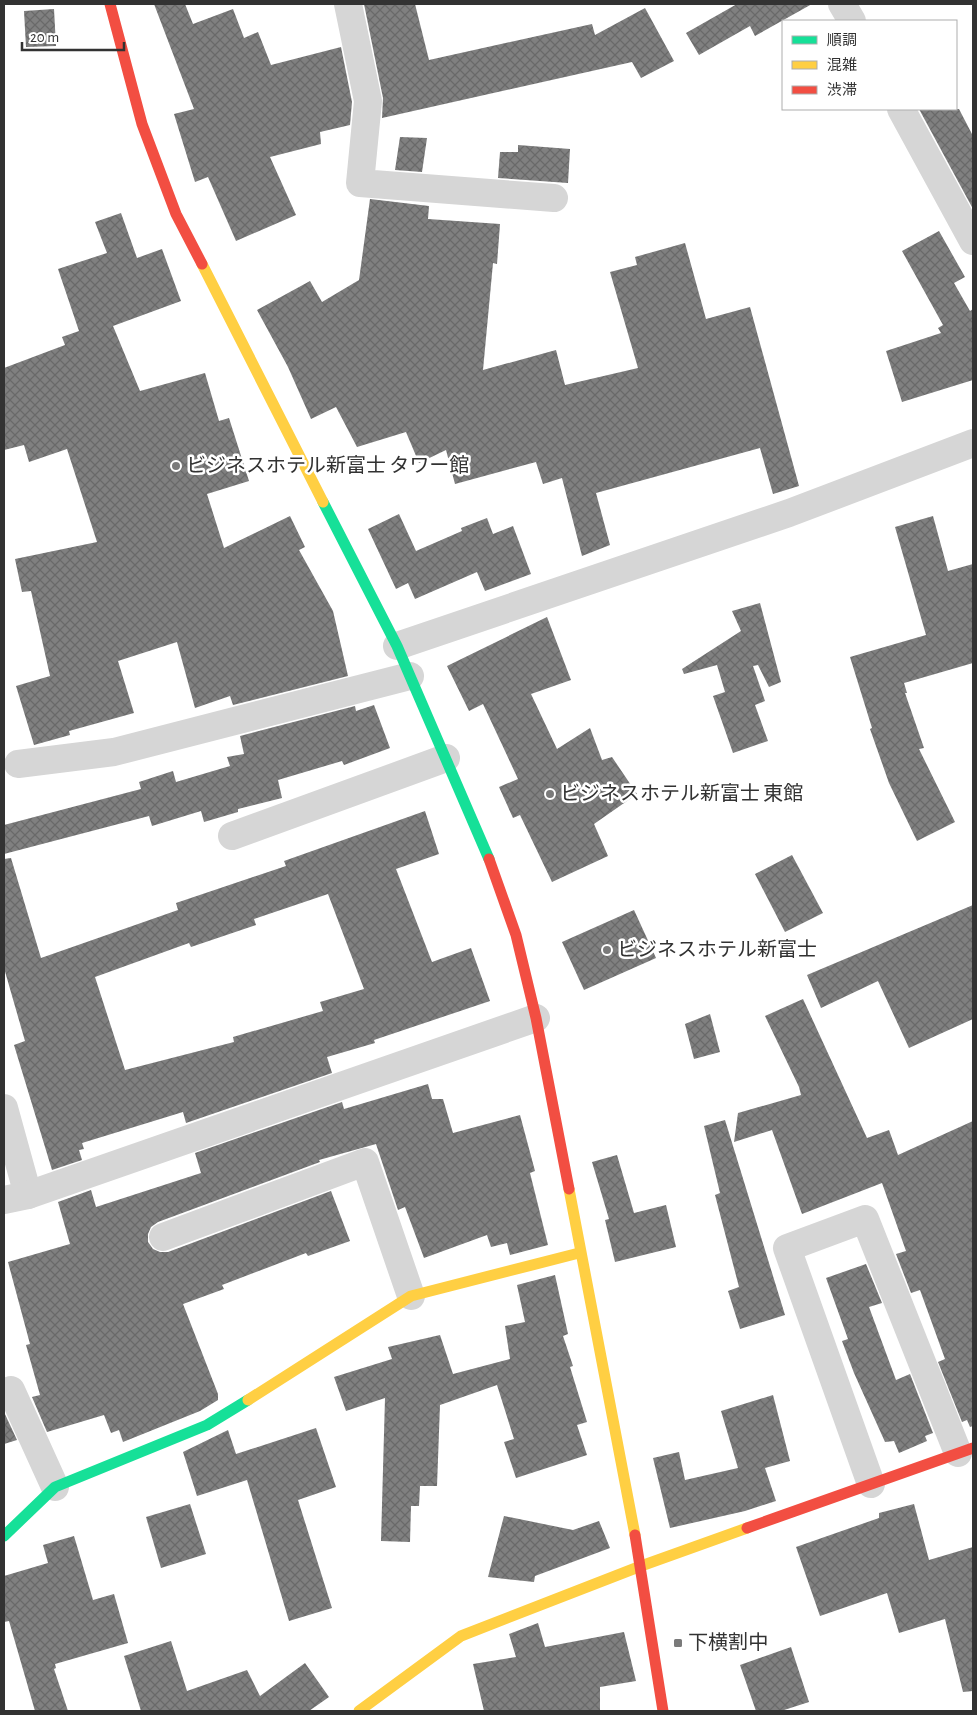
<svg xmlns="http://www.w3.org/2000/svg" width="977" height="1715" viewBox="0 0 977 1715" font-family="'Alegreya Sans','Noto Sans JP',sans-serif">
<style>
.building{fill:url(#building-cross-hatch);fill-rule:evenodd}
.lines{fill:none;stroke-linecap:round;stroke-linejoin:round}
.street{stroke:#d6d6d6;stroke-width:28}
.fast{stroke:#16e098;stroke-width:11}
.slow{stroke:#ffcf43;stroke-width:11}
.jam{stroke:#f24e42;stroke-width:11}
.poi-dot{fill:#7a7a7a;stroke:#fff;stroke-width:2}
.labels{text-anchor:middle;dominant-baseline:central;stroke-width:5;stroke-linejoin:round;paint-order:stroke}
.poi-label{font-size:20px;fill:#323232;stroke:#fff;text-anchor:start}
</style>
<defs>
<pattern id="building-cross-hatch" width="8" height="8" patternUnits="userSpaceOnUse" patternTransform="scale(1.25)"><rect width="8" height="8" fill="#808080"/><path d="M0 0l8 8M0 8l8-8" fill="none" stroke="#696969"/></pattern>
</defs>
<rect width="100%" height="100%" fill="#fff"/>
<!-- building -->
<g class="building">
<path d="M 154,4 L 185,4 L 193,24 L 233,9 L 244,38 L 258,32 L 271,65 L 341,47 L 352,102 L 350,125 L 320,132 L 321,144 L 270,157 L 296,215 L 236,241 L 208,177 L 195,182 L 174,114 L 194,109 Z"/>
<path d="M 364,4 L 415,4 L 429,60 L 592,24 L 595,35 L 645,8 L 674,61 L 641,78 L 632,62 L 382,118 L 383,98 Z"/>
<path d="M 737,4 L 812,4 L 755,36 L 750,26 L 699,55 L 686,33 Z"/>
<path d="M 54,9 L 56,46 L 26,47 L 24,11 Z"/>
<path d="M 919,109 L 959,109 L 973,136 L 973,209 Z"/>
<path d="M 400,137 L 427,138 L 422,172 L 395,170 Z"/>
<path d="M 518,145 L 570,149 L 568,183 L 498,178 L 500,152 L 518,152 Z"/>
<path d="M 370,199 L 429,206 L 428,219 L 500,224 L 497,264 L 493,263 L 483,370 L 556,350 L 565,385 L 638,368 L 610,272 L 637,265 L 635,257 L 685,243 L 706,319 L 750,307 L 799,486 L 773,494 L 760,448 L 596,493 L 610,545 L 582,556 L 562,478 L 543,484 L 536,462 L 455,484 L 446,450 L 419,463 L 406,432 L 357,447 L 336,407 L 311,419 L 288,367 L 257,310 L 310,281 L 322,302 L 359,280 Z"/>
<path d="M 121,213 L 137,258 L 162,249 L 181,301 L 113,326 L 140,391 L 205,373 L 219,421 L 229,418 L 249,481 L 207,494 L 224,548 L 290,516 L 305,547 L 299,550 L 333,611 L 348,676 L 233,705 L 230,696 L 195,708 L 177,642 L 118,661 L 134,713 L 69,731 L 70,735 L 34,745 L 16,686 L 50,676 L 31,591 L 22,592 L 15,559 L 97,542 L 67,449 L 29,462 L 24,445 L 4,450 L 4,368 L 65,345 L 62,337 L 79,331 L 58,269 L 107,253 L 95,222 Z"/>
<path d="M 939,231 L 965,277 L 954,283 L 970,311 L 973,309 L 973,380 L 902,402 L 886,351 L 941,333 L 938,328 L 943,325 L 902,251 Z"/>
<path d="M 399,514 L 416,551 L 462,531 L 461,528 L 487,518 L 493,534 L 513,526 L 531,574 L 485,591 L 477,572 L 415,599 L 408,583 L 396,589 L 368,529 Z"/>
<path d="M 933,516 L 948,571 L 973,564 L 973,663 L 904,683 L 907,693 L 905,693 L 924,748 L 919,749 L 955,822 L 917,841 L 889,783 L 870,729 L 872,728 L 850,657 L 926,635 L 895,527 Z"/>
<path d="M 760,603 L 781,682 L 769,687 L 758,665 L 753,666 L 765,701 L 755,705 L 768,741 L 733,753 L 713,696 L 725,692 L 717,665 L 684,674 L 682,669 L 741,631 L 732,611 Z"/>
<path d="M 547,617 L 571,680 L 531,694 L 557,749 L 590,728 L 602,760 L 612,757 L 637,794 L 594,824 L 608,856 L 552,882 L 520,815 L 513,818 L 499,787 L 518,779 L 483,704 L 469,711 L 447,666 Z"/>
<path d="M 374,705 L 390,748 L 344,765 L 342,761 L 278,780 L 282,798 L 238,809 L 238,812 L 204,822 L 201,811 L 152,826 L 149,816 L 4,854 L 4,825 L 141,789 L 139,782 L 173,771 L 176,782 L 230,766 L 227,757 L 244,754 L 240,736 L 355,706 L 356,711 Z"/>
<path d="M 425,811 L 439,854 L 396,869 L 432,962 L 471,948 L 490,1001 L 374,1040 L 375,1043 L 327,1057 L 332,1073 L 186,1123 L 183,1112 L 82,1143 L 84,1149 L 79,1150 L 82,1160 L 52,1170 L 14,1045 L 25,1041 L 4,968 L 4,859 L 11,858 L 41,958 L 178,910 L 176,903 L 286,866 L 284,861 ZM 328,894 L 364,989 L 320,1002 L 323,1011 L 233,1037 L 234,1042 L 125,1070 L 95,977 L 189,943 L 191,947 L 256,925 L 254,919 Z"/>
<path d="M 792,855 L 823,913 L 785,932 L 755,874 Z"/>
<path d="M 973,905 L 973,1019 L 909,1048 L 878,981 L 821,1008 L 807,975 Z"/>
<path d="M 634,910 L 656,958 L 584,990 L 562,942 Z"/>
<path d="M 803,999 L 867,1138 L 889,1130 L 898,1155 L 973,1121 L 973,1426 L 970,1427 L 967,1420 L 962,1422 L 938,1362 L 945,1359 L 920,1290 L 911,1293 L 896,1254 L 906,1251 L 882,1183 L 802,1214 L 772,1130 L 734,1142 L 738,1113 L 801,1095 L 799,1087 L 765,1016 Z"/>
<path d="M 710,1014 L 720,1052 L 694,1059 L 685,1024 Z"/>
<path d="M 428,1084 L 432,1099 L 443,1099 L 453,1133 L 520,1115 L 535,1171 L 530,1173 L 548,1245 L 510,1255 L 507,1243 L 491,1247 L 487,1235 L 424,1258 L 405,1207 L 398,1210 L 376,1144 L 319,1160 L 320,1162 L 158,1222 L 151,1227 L 148,1234 L 148,1242 L 153,1249 L 160,1252 L 168,1252 L 331,1191 L 350,1241 L 308,1256 L 306,1253 L 222,1285 L 224,1289 L 183,1304 L 218,1394 L 218,1400 L 200,1411 L 123,1442 L 119,1430 L 111,1433 L 104,1415 L 47,1432 L 32,1397 L 40,1395 L 26,1345 L 30,1344 L 8,1262 L 70,1244 L 58,1202 L 91,1190 L 96,1207 L 201,1173 L 195,1153 L 342,1102 L 344,1109 Z"/>
<path d="M 725,1120 L 785,1315 L 740,1329 L 728,1291 L 739,1287 L 715,1195 L 720,1193 L 704,1126 Z"/>
<path d="M 617,1155 L 634,1213 L 666,1205 L 676,1247 L 615,1262 L 605,1220 L 609,1219 L 592,1162 Z"/>
<path d="M 866,1264 L 882,1303 L 869,1307 L 896,1380 L 910,1374 L 933,1433 L 925,1436 L 927,1441 L 899,1453 L 894,1441 L 885,1442 L 854,1373 L 842,1341 L 848,1339 L 826,1278 Z"/>
<path d="M 555,1275 L 568,1334 L 563,1336 L 573,1366 L 570,1367 L 587,1422 L 577,1425 L 587,1455 L 516,1478 L 504,1442 L 514,1439 L 497,1385 L 440,1405 L 437,1486 L 420,1486 L 419,1506 L 411,1506 L 410,1542 L 381,1541 L 385,1398 L 346,1411 L 334,1377 L 392,1359 L 388,1347 L 440,1335 L 453,1374 L 510,1359 L 505,1326 L 525,1322 L 517,1285 Z"/>
<path d="M 773,1395 L 790,1461 L 765,1468 L 776,1501 L 745,1511 L 670,1528 L 653,1458 L 679,1452 L 685,1480 L 738,1468 L 721,1411 Z"/>
<path d="M 4,1412 L 17,1440 L 4,1444 Z"/>
<path d="M 316,1428 L 336,1487 L 298,1500 L 332,1608 L 289,1621 L 247,1480 L 197,1496 L 183,1452 L 228,1430 L 236,1454 Z"/>
<path d="M 190,1504 L 206,1554 L 161,1568 L 146,1517 Z"/>
<path d="M 914,1504 L 929,1560 L 973,1547 L 973,1691 L 963,1692 L 945,1619 L 899,1633 L 887,1593 L 820,1616 L 796,1547 L 879,1518 L 879,1513 Z"/>
<path d="M 504,1516 L 573,1530 L 599,1521 L 610,1548 L 535,1576 L 534,1582 L 488,1577 Z"/>
<path d="M 74,1536 L 93,1600 L 114,1594 L 128,1643 L 55,1664 L 56,1668 L 54,1669 L 68,1711 L 35,1711 L 9,1621 L 4,1622 L 4,1576 L 48,1563 L 43,1545 Z"/>
<path d="M 538,1623 L 545,1647 L 624,1632 L 636,1681 L 600,1687 L 600,1711 L 484,1711 L 473,1664 L 516,1657 L 509,1634 Z"/>
<path d="M 171,1641 L 187,1691 L 247,1670 L 260,1696 L 305,1663 L 329,1697 L 309,1711 L 141,1711 L 124,1656 Z"/>
<path d="M 791,1647 L 809,1702 L 781,1711 L 756,1711 L 740,1665 Z"/>
</g>
<g class="lines">
<!-- street -->
<g class="street">
<path d="M 348,4 L 368,101 L 360,183 L 554,198"/>
<path d="M 842,4 L 852,21"/>
<path d="M 901,109 L 973,241"/>
<path d="M 397,646 L 789,513 L 973,443"/>
<path d="M 18,764 L 114,752 L 410,676"/>
<path d="M 232,836 L 446,758"/>
<path d="M 4,1108 L 28,1195"/>
<path d="M 4,1200 L 28,1195 L 536,1018"/>
<path d="M 163,1237 L 365,1162 L 411,1296"/>
<path d="M 11,1390 L 55,1487"/>
<path d="M 871,1484 L 787,1248 L 865,1219 L 958,1453"/>
</g>
<!-- fast -->
<g class="fast">
<path d="M 323,502 L 397,646 L 489,859"/>
<path d="M 4,1536 L 55,1487 L 207,1425 L 248,1400"/>
</g>
<!-- slow -->
<g class="slow">
<path d="M 202,264 L 323,502"/>
<path d="M 569,1189 L 635,1535"/>
<path d="M 248,1400 L 411,1296 L 579,1253"/>
<path d="M 359,1711 L 461,1636 L 641,1566 L 747,1528"/>
</g>
<!-- jam -->
<g class="jam">
<path d="M 110,4 L 142,124 L 176,214 L 202,264"/>
<path d="M 489,859 L 516,935 L 536,1018 L 569,1189"/>
<path d="M 747,1528 L 973,1448"/>
<path d="M 635,1535 L 663,1711"/>
</g>
</g>
<!-- markers -->
<g class="poi-dot">
<circle cx="176" cy="466" r="5"/>
<circle cx="550" cy="794" r="5"/>
<circle cx="607" cy="950" r="5"/>
<rect x="673" y="1638" width="10" height="10" rx="2.5"/>
</g>
<g class="labels">
<!-- poi labels -->
<g class="poi-label">
<text x="186" y="466">ビジネスホテル新富士 タワー館</text>
<text x="560" y="794">ビジネスホテル新富士 東館</text>
<text x="617" y="950">ビジネスホテル新富士</text>
<text x="688" y="1643">下横割中</text>
</g>
</g>
<!-- border -->
<rect width="977" height="1715" fill="none" stroke="#323232" stroke-width="10"/>
<!-- legend -->
<rect x="782" y="20" width="175" height="90" fill="#ffffff" stroke="#adadad"/>
<rect x="792" y="36" width="25" height="8" fill="#16e098" stroke="#adadad"/>
<text x="827" y="45" font-size="15" fill="#323232">順調</text>
<rect x="792" y="61" width="25" height="8" fill="#ffcf43" stroke="#adadad"/>
<text x="827" y="70" font-size="15" fill="#323232">混雑</text>
<rect x="792" y="86" width="25" height="8" fill="#f24e42" stroke="#adadad"/>
<text x="827" y="95" font-size="15" fill="#323232">渋滞</text>
<!-- scale -->
<path d="M22 42v8h102v-8" fill="none" stroke="#323232" stroke-width="2.5"/>
<text x="30" y="42" font-size="15" fill="#323232" stroke="#ffffff" stroke-width="4" paint-order="stroke">20 m</text>
</svg>
